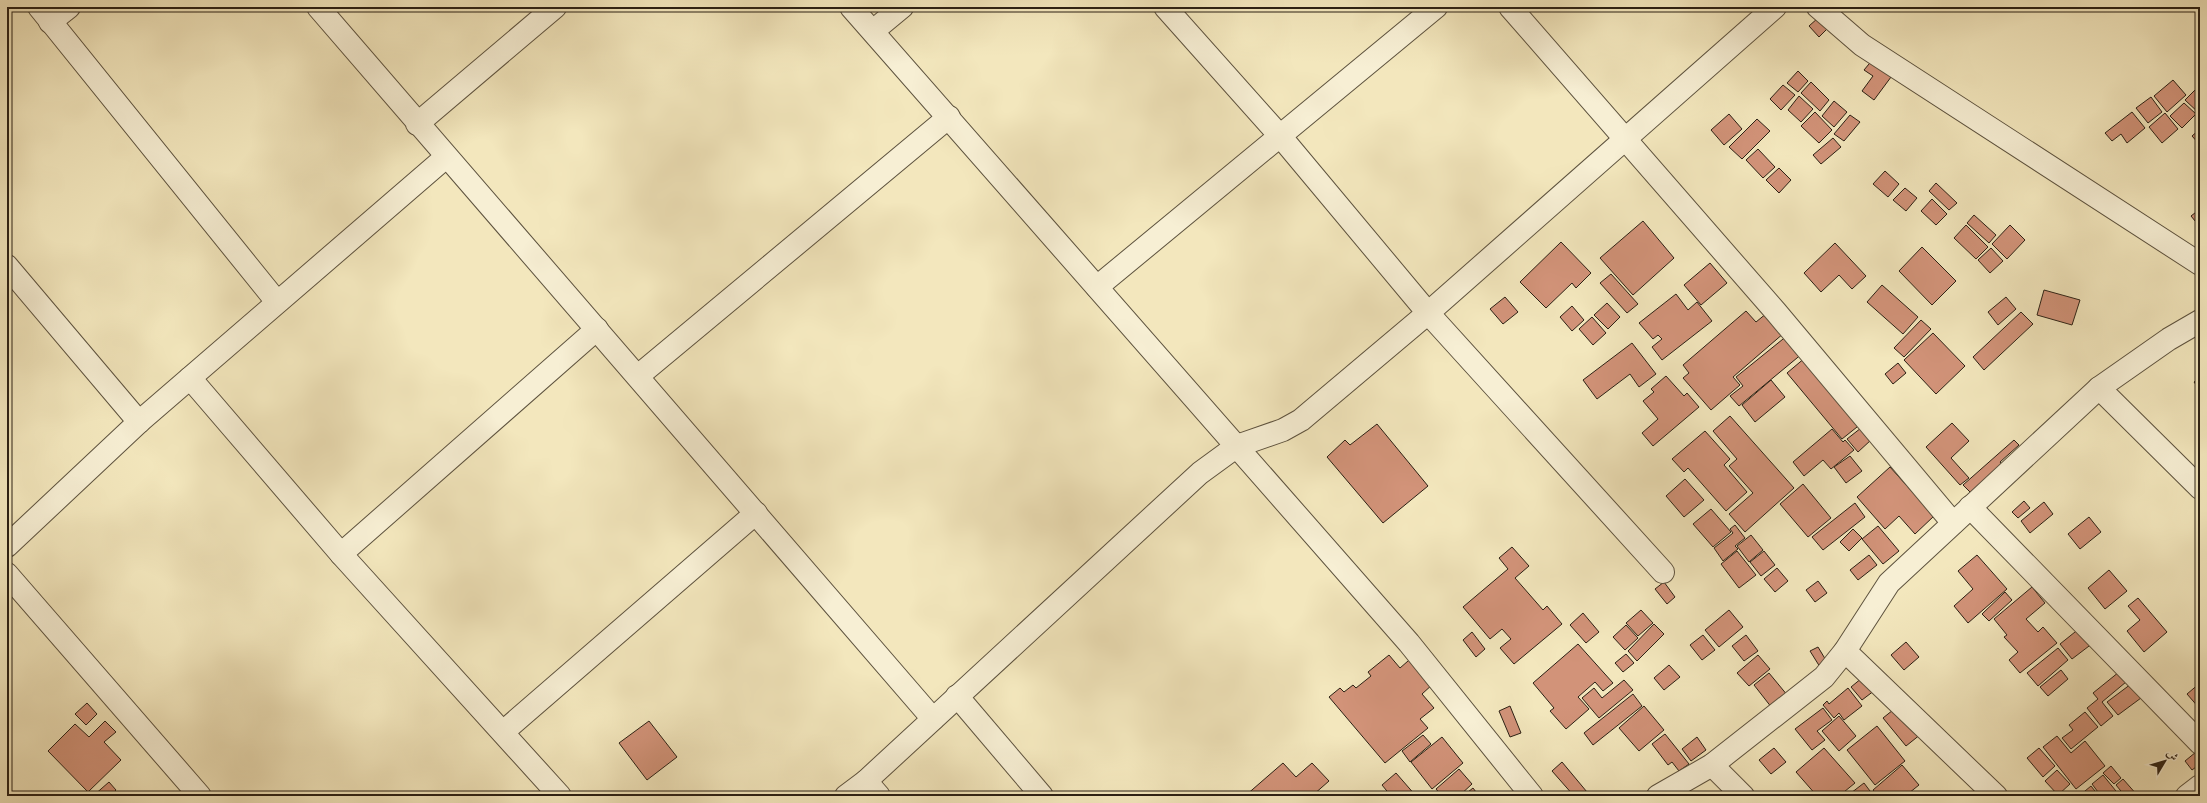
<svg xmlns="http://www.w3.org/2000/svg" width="2207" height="803" viewBox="0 0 2207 803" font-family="'Gentium Book Plus',Amiri,serif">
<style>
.building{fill:#d29379;stroke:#2b2014}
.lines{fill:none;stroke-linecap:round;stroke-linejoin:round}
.minor-casing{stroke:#5d523e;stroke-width:24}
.minor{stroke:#f7efd4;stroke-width:22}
</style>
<rect width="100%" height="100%" fill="#f3e7bd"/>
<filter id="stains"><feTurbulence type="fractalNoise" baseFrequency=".005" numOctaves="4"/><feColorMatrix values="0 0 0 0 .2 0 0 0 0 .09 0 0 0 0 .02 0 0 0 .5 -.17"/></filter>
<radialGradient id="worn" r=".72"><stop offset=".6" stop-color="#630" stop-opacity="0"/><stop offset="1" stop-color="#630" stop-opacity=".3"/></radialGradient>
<!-- building -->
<g class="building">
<path d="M 1818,18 L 1828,28 L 1819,37 L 1809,26 Z"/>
<path d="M 1874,58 L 1894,73 L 1874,100 L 1862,91 L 1873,76 L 1864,70 Z"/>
<path d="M 1798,71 L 1808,81 L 1798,92 L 1787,83 Z"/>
<path d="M 2173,80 L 2186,95 L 2167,112 L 2154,96 Z"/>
<path d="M 1811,82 L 1829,100 L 1820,111 L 1801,93 Z"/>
<path d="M 1783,85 L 1795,95 L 1781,110 L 1770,99 Z"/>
<path d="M 2198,87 L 2200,89 L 2200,114 L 2185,100 Z"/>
<path d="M 1799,96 L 1813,109 L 1801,122 L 1788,110 Z"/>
<path d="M 2151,97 L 2162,112 L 2148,123 L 2136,108 Z"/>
<path d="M 1834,101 L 1847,112 L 1834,127 L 1822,116 Z"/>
<path d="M 2184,103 L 2196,114 L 2182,128 L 2170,116 Z"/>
<path d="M 1815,112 L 1832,130 L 1819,143 L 1801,126 Z"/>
<path d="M 2132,112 L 2145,128 L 2127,143 L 2121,134 L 2112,141 L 2105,133 Z"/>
<path d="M 2165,113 L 2178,129 L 2162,143 L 2149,127 Z"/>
<path d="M 1729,114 L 1742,129 L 1724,145 L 1711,130 Z"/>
<path d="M 1850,115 L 1860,122 L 1844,141 L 1834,134 Z"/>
<path d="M 1757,119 L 1770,131 L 1742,159 L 1729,147 Z"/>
<path d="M 2200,129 L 2200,145 L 2192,136 Z"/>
<path d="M 1833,138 L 1841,147 L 1821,164 L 1813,155 Z"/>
<path d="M 1758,149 L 1775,167 L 1763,178 L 1746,160 Z"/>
<path d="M 1779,168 L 1791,180 L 1779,193 L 1766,180 Z"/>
<path d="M 1885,171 L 1899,184 L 1888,197 L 1873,184 Z"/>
<path d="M 1936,183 L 1957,203 L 1949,210 L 1929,191 Z"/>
<path d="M 1905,188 L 1917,198 L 1906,211 L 1893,200 Z"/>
<path d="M 1932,199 L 1947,214 L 1936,225 L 1921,211 Z"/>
<path d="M 2200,209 L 2200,227 L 2191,216 Z"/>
<path d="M 1974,215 L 1996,235 L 1989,243 L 1967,223 Z"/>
<path d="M 1643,221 L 1674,258 L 1633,295 L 1600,258 Z"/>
<path d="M 1966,225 L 1988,247 L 1976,259 L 1954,238 Z"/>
<path d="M 2010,225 L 2025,240 L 2007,259 L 1992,244 Z"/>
<path d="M 1561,242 L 1591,273 L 1576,288 L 1572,283 L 1546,308 L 1520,282 Z"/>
<path d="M 1835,243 L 1866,276 L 1852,289 L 1839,275 L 1821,292 L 1804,273 Z"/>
<path d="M 1922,247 L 1956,281 L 1932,305 L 1899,271 Z"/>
<path d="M 1991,248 L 2003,261 L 1990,273 L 1978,260 Z"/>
<path d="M 1710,263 L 1727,283 L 1701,305 L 1684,285 Z"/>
<path d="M 1611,274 L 1638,304 L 1627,313 L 1600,283 Z"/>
<path d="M 1882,285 L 1918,317 L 1903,334 L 1867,302 Z"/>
<path d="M 2044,290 L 2080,300 L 2072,325 L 2037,315 Z"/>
<path d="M 1676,294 L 1688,310 L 1697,302 L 1712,321 L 1662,360 L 1652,347 L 1662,339 L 1658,335 L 1653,339 L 1639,323 Z"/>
<path d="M 1505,297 L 1518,312 L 1503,324 L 1490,309 Z"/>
<path d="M 2006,297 L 2016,309 L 1998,325 L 1988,312 Z"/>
<path d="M 1607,303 L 1620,317 L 1608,329 L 1594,315 Z"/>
<path d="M 1572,306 L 1584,320 L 1572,331 L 1560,317 Z"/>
<path d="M 1746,311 L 1756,322 L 1767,313 L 1784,333 L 1733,377 L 1740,385 L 1711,410 L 1683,378 L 1689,373 L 1683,365 Z"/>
<path d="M 2021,312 L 2033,324 L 1984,370 L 1973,357 Z"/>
<path d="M 1592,317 L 1606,333 L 1593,345 L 1579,329 Z"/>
<path d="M 1921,320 L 1931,329 L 1904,357 L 1894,348 Z"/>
<path d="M 1933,333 L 1965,366 L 1936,394 L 1904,360 Z"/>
<path d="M 1788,335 L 1803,353 L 1739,406 L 1730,396 L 1743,386 L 1736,377 Z"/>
<path d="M 1632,343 L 1656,374 L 1639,387 L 1630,374 L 1597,399 L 1583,380 Z"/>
<path d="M 1806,357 L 1862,423 L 1842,439 L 1787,373 Z"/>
<path d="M 1898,363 L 1906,373 L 1893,384 L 1885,374 Z"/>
<path d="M 1666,376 L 1684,396 L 1687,393 L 1699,407 L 1653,446 L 1642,433 L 1658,419 L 1643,401 L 1654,392 L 1651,389 Z"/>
<path d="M 2200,378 L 2200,390 L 2194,382 Z"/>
<path d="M 1771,380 L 1785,397 L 1755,422 L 1742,405 Z"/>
<path d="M 1730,416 L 1794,488 L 1745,532 L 1729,514 L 1753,493 L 1729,466 L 1737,459 L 1713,431 Z"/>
<path d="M 1952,423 L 1969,441 L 1951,458 L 1969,478 L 1960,485 L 1926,447 Z"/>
<path d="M 1377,424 L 1428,486 L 1383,523 L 1327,457 L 1345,440 L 1350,445 Z"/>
<path d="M 1861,428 L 1871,440 L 1858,452 L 1847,439 Z"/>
<path d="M 1832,429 L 1843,442 L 1845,440 L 1854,450 L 1831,469 L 1823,460 L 1804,476 L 1793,462 Z"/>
<path d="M 1705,431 L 1730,459 L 1724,465 L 1747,492 L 1726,511 L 1688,468 L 1684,472 L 1672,459 Z"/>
<path d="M 2014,440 L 2019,445 L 2000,462 L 2006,469 L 1973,495 L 1963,485 Z"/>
<path d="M 1850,456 L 1862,471 L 1846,483 L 1834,467 Z"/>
<path d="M 1890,467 L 1934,516 L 1915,534 L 1899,516 L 1885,529 L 1857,497 Z"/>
<path d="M 1685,479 L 1704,500 L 1684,517 L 1666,496 Z"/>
<path d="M 1803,484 L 1831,518 L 1808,537 L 1780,504 Z"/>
<path d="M 2024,501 L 2030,508 L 2018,518 L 2012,512 Z"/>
<path d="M 2044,502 L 2053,514 L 2030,533 L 2021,521 Z"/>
<path d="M 1855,503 L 1865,517 L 1823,550 L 1812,537 Z"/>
<path d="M 1711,509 L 1731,532 L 1713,547 L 1693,524 Z"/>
<path d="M 2089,517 L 2101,532 L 2080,549 L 2068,534 Z"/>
<path d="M 1735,525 L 1745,538 L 1735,546 L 1738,549 L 1723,561 L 1714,548 L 1733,533 L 1730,529 Z"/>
<path d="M 1878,526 L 1899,551 L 1883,564 L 1862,539 Z"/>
<path d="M 1853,529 L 1862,538 L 1849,551 L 1840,542 Z"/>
<path d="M 1751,535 L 1763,550 L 1749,562 L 1737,546 Z"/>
<path d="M 1512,547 L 1529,566 L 1515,578 L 1543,610 L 1547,606 L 1562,624 L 1514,664 L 1500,648 L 1511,639 L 1502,629 L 1490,639 L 1463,607 L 1508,569 L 1499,558 Z"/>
<path d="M 1737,551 L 1756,575 L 1739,588 L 1721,564 Z"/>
<path d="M 1764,551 L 1775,565 L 1761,576 L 1750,562 Z"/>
<path d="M 1869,555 L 1877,565 L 1858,580 L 1850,570 Z"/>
<path d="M 1977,555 L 2007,589 L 1968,623 L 1954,606 L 1973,589 L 1958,571 Z"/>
<path d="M 1777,568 L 1788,581 L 1775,592 L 1764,579 Z"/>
<path d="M 2109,570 L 2127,591 L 2105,609 L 2088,588 Z"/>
<path d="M 1818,581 L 1827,593 L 1815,602 L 1806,590 Z"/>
<path d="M 1664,582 L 1675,597 L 1667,604 L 1655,589 Z"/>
<path d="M 2032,587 L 2045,603 L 2026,619 L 2038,632 L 2043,627 L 2057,643 L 2020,673 L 2009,660 L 2018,652 L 2004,637 L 2007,635 L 1994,619 Z"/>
<path d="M 2005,592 L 2012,600 L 1989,621 L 1982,614 Z"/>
<path d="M 2138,598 L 2167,632 L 2144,652 L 2127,631 L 2140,620 L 2128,606 Z"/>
<path d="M 1641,610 L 1653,623 L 1638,636 L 1626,623 Z"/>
<path d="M 1729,610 L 1743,627 L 1719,647 L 1705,630 Z"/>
<path d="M 1583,613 L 1599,632 L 1586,643 L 1570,625 Z"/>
<path d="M 1654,624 L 1664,634 L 1637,661 L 1628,651 Z"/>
<path d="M 1626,625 L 1638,638 L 1625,650 L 1613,637 Z"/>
<path d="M 2080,628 L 2093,643 L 2072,659 L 2060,644 Z"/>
<path d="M 1472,632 L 1485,649 L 1476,657 L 1463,640 Z"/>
<path d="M 1703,635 L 1715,650 L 1702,660 L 1690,645 Z"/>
<path d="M 1746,635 L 1758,651 L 1744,661 L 1732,646 Z"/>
<path d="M 1906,642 L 1919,657 L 1904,670 L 1891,655 Z"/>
<path d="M 1578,644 L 1613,683 L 1603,691 L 1595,682 L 1578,697 L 1589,709 L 1566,729 L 1550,711 L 1554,708 L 1533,683 Z"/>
<path d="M 1818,647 L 1827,662 L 1820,667 L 1810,651 Z"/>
<path d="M 2058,648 L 2068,660 L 2038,686 L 2027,673 Z"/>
<path d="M 1416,654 L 1433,684 L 1422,694 L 1434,708 L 1420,719 L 1428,728 L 1385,763 L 1329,697 L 1340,688 L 1344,692 L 1353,685 L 1356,688 L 1371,676 L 1368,672 L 1389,655 L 1400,668 Z"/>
<path d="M 1626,654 L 1634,663 L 1623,672 L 1615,663 Z"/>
<path d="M 1758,655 L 1770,669 L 1749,686 L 1737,673 Z"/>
<path d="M 1669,665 L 1680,677 L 1664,690 L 1654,678 Z"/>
<path d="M 2061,670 L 2068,679 L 2048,696 L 2040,687 Z"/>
<path d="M 2119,672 L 2126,682 L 2102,702 L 2113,716 L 2101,726 L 2087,708 L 2098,699 L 2093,693 Z"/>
<path d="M 1769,673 L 1788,696 L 1772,708 L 1754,685 Z"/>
<path d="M 1868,673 L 1879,687 L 1862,700 L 1851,687 Z"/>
<path d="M 1624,680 L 1633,690 L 1599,718 L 1582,698 L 1594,688 L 1602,698 Z"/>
<path d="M 2200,683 L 2200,709 L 2187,694 Z"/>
<path d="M 2131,684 L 2141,698 L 2118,715 L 2107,702 Z"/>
<path d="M 1848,688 L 1862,706 L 1844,720 L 1839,713 L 1834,718 L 1823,705 L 1827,701 L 1829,704 Z"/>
<path d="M 1633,694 L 1642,706 L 1593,745 L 1584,733 Z"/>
<path d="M 87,703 L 97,714 L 86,725 L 75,714 Z"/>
<path d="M 1510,706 L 1521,733 L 1510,737 L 1499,711 Z"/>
<path d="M 1644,706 L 1664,730 L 1639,751 L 1619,728 Z"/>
<path d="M 1898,706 L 1921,734 L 1906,746 L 1883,718 Z"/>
<path d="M 1823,708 L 1832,720 L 1817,731 L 1825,740 L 1812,750 L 1795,729 Z"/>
<path d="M 2085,712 L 2098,727 L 2071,749 L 2062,738 L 2073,730 L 2069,725 Z"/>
<path d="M 1839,716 L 1856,736 L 1839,751 L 1822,731 Z"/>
<path d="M 105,721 L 116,732 L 104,742 L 121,760 L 88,792 L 48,751 L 75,724 L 89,737 Z"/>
<path d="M 649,721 L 677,757 L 647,780 L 619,743 Z"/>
<path d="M 1877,726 L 1905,761 L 1875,785 L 1847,750 Z"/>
<path d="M 1665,734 L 1689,764 L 1679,771 L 1672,762 L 1668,765 L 1652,744 Z"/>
<path d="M 1423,735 L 1431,744 L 1410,762 L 1402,751 Z"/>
<path d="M 2057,736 L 2071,753 L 2085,741 L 2105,766 L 2076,789 L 2043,747 Z"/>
<path d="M 1442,737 L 1463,763 L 1432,789 L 1411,762 Z"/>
<path d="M 1697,737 L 1706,750 L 1691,761 L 1682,749 Z"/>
<path d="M 1774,748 L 1786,762 L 1771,774 L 1759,760 Z"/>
<path d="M 1824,748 L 1855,783 L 1839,796 L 1817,796 L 1796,772 Z"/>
<path d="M 2039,748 L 2055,766 L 2043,777 L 2027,758 Z"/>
<path d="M 2196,752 L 2200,757 L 2200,764 L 2192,770 L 2185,761 Z"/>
<path d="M 1562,762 L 1587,792 L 1583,796 L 1574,796 L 1552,771 Z"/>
<path d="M 1283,763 L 1296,777 L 1312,763 L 1329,781 L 1313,795 L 1315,796 L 1245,796 Z"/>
<path d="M 1902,765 L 1919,785 L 1909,793 L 1912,796 L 1878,796 L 1873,790 Z"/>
<path d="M 2111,766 L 2121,778 L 2114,784 L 2103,773 Z"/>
<path d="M 1459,769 L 1472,784 L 1459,796 L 1442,796 L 1436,789 Z"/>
<path d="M 2057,770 L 2070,784 L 2058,795 L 2045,781 Z"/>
<path d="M 1396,773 L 1416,796 L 1391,796 L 1382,785 Z"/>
<path d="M 2103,775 L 2120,796 L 2101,796 L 2092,784 Z"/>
<path d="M 2123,779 L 2138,796 L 2125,796 L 2116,785 Z"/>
<path d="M 109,782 L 116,790 L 110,796 L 93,796 Z"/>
<path d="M 1864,783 L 1870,791 L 1863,796 L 1847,796 Z"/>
<path d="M 2091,786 L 2099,796 L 2079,796 Z"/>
<path d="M 1473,788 L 1479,796 L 1463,796 Z"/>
</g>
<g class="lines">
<defs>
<g id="minor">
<path d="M 39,7 L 277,302"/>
<path d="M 318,7 L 933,719"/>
<path d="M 851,7 L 1409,643 L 1532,796"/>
<path d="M 1165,7 L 1281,137 L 1428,313 L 1663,572"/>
<path d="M 1510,7 L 1776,312 L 1953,523"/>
<path d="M 1818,7 L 1862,45 L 2200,264"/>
<path d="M 50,22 L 69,7"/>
<path d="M 873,31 L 902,7"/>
<path d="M 417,124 L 555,7"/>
<path d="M 7,266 L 139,422"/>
<path d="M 1097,287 L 1436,7"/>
<path d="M 638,376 L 949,117"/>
<path d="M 190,378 L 341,554 L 560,796"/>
<path d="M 2099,388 L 2200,488"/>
<path d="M 1970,507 L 2200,743"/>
<path d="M 7,546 L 139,422 L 446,157"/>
<path d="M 341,554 L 597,329"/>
<path d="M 7,574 L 200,796"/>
<path d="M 1845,651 L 1996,796"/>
<path d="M 957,696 L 1042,796"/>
<path d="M 503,732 L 756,513"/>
<path d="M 1712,765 L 1743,796"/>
<path d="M 866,781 L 879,796"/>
<path d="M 846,796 L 866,781 L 1200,473 L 1237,446 L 1283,430 L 1301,420 L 1428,313 L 1775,7"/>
<path d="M 1658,796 L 1712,765 L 1824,677 L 1845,651 L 1889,583 L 2099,388 L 2169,339 L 2200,321"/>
<path d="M 2187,796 L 2200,786"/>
</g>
</defs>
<!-- minor casing -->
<use href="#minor" class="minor-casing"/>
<!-- minor -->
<use href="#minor" class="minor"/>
</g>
<!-- margin -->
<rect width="2207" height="803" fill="none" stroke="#f3e7bd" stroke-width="24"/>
<rect x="8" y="8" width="2191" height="787" fill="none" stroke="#2b2014" stroke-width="2"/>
<rect x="12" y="12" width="2183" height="779" fill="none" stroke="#2b2014"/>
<!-- north arrow -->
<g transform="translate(2165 761) rotate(52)" stroke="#f7efd4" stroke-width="3" paint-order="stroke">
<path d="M0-3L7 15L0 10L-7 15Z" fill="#2b2014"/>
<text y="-6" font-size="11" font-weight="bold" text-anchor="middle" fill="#2b2014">ش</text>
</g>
<rect width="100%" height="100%" filter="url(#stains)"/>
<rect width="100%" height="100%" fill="url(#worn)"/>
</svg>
